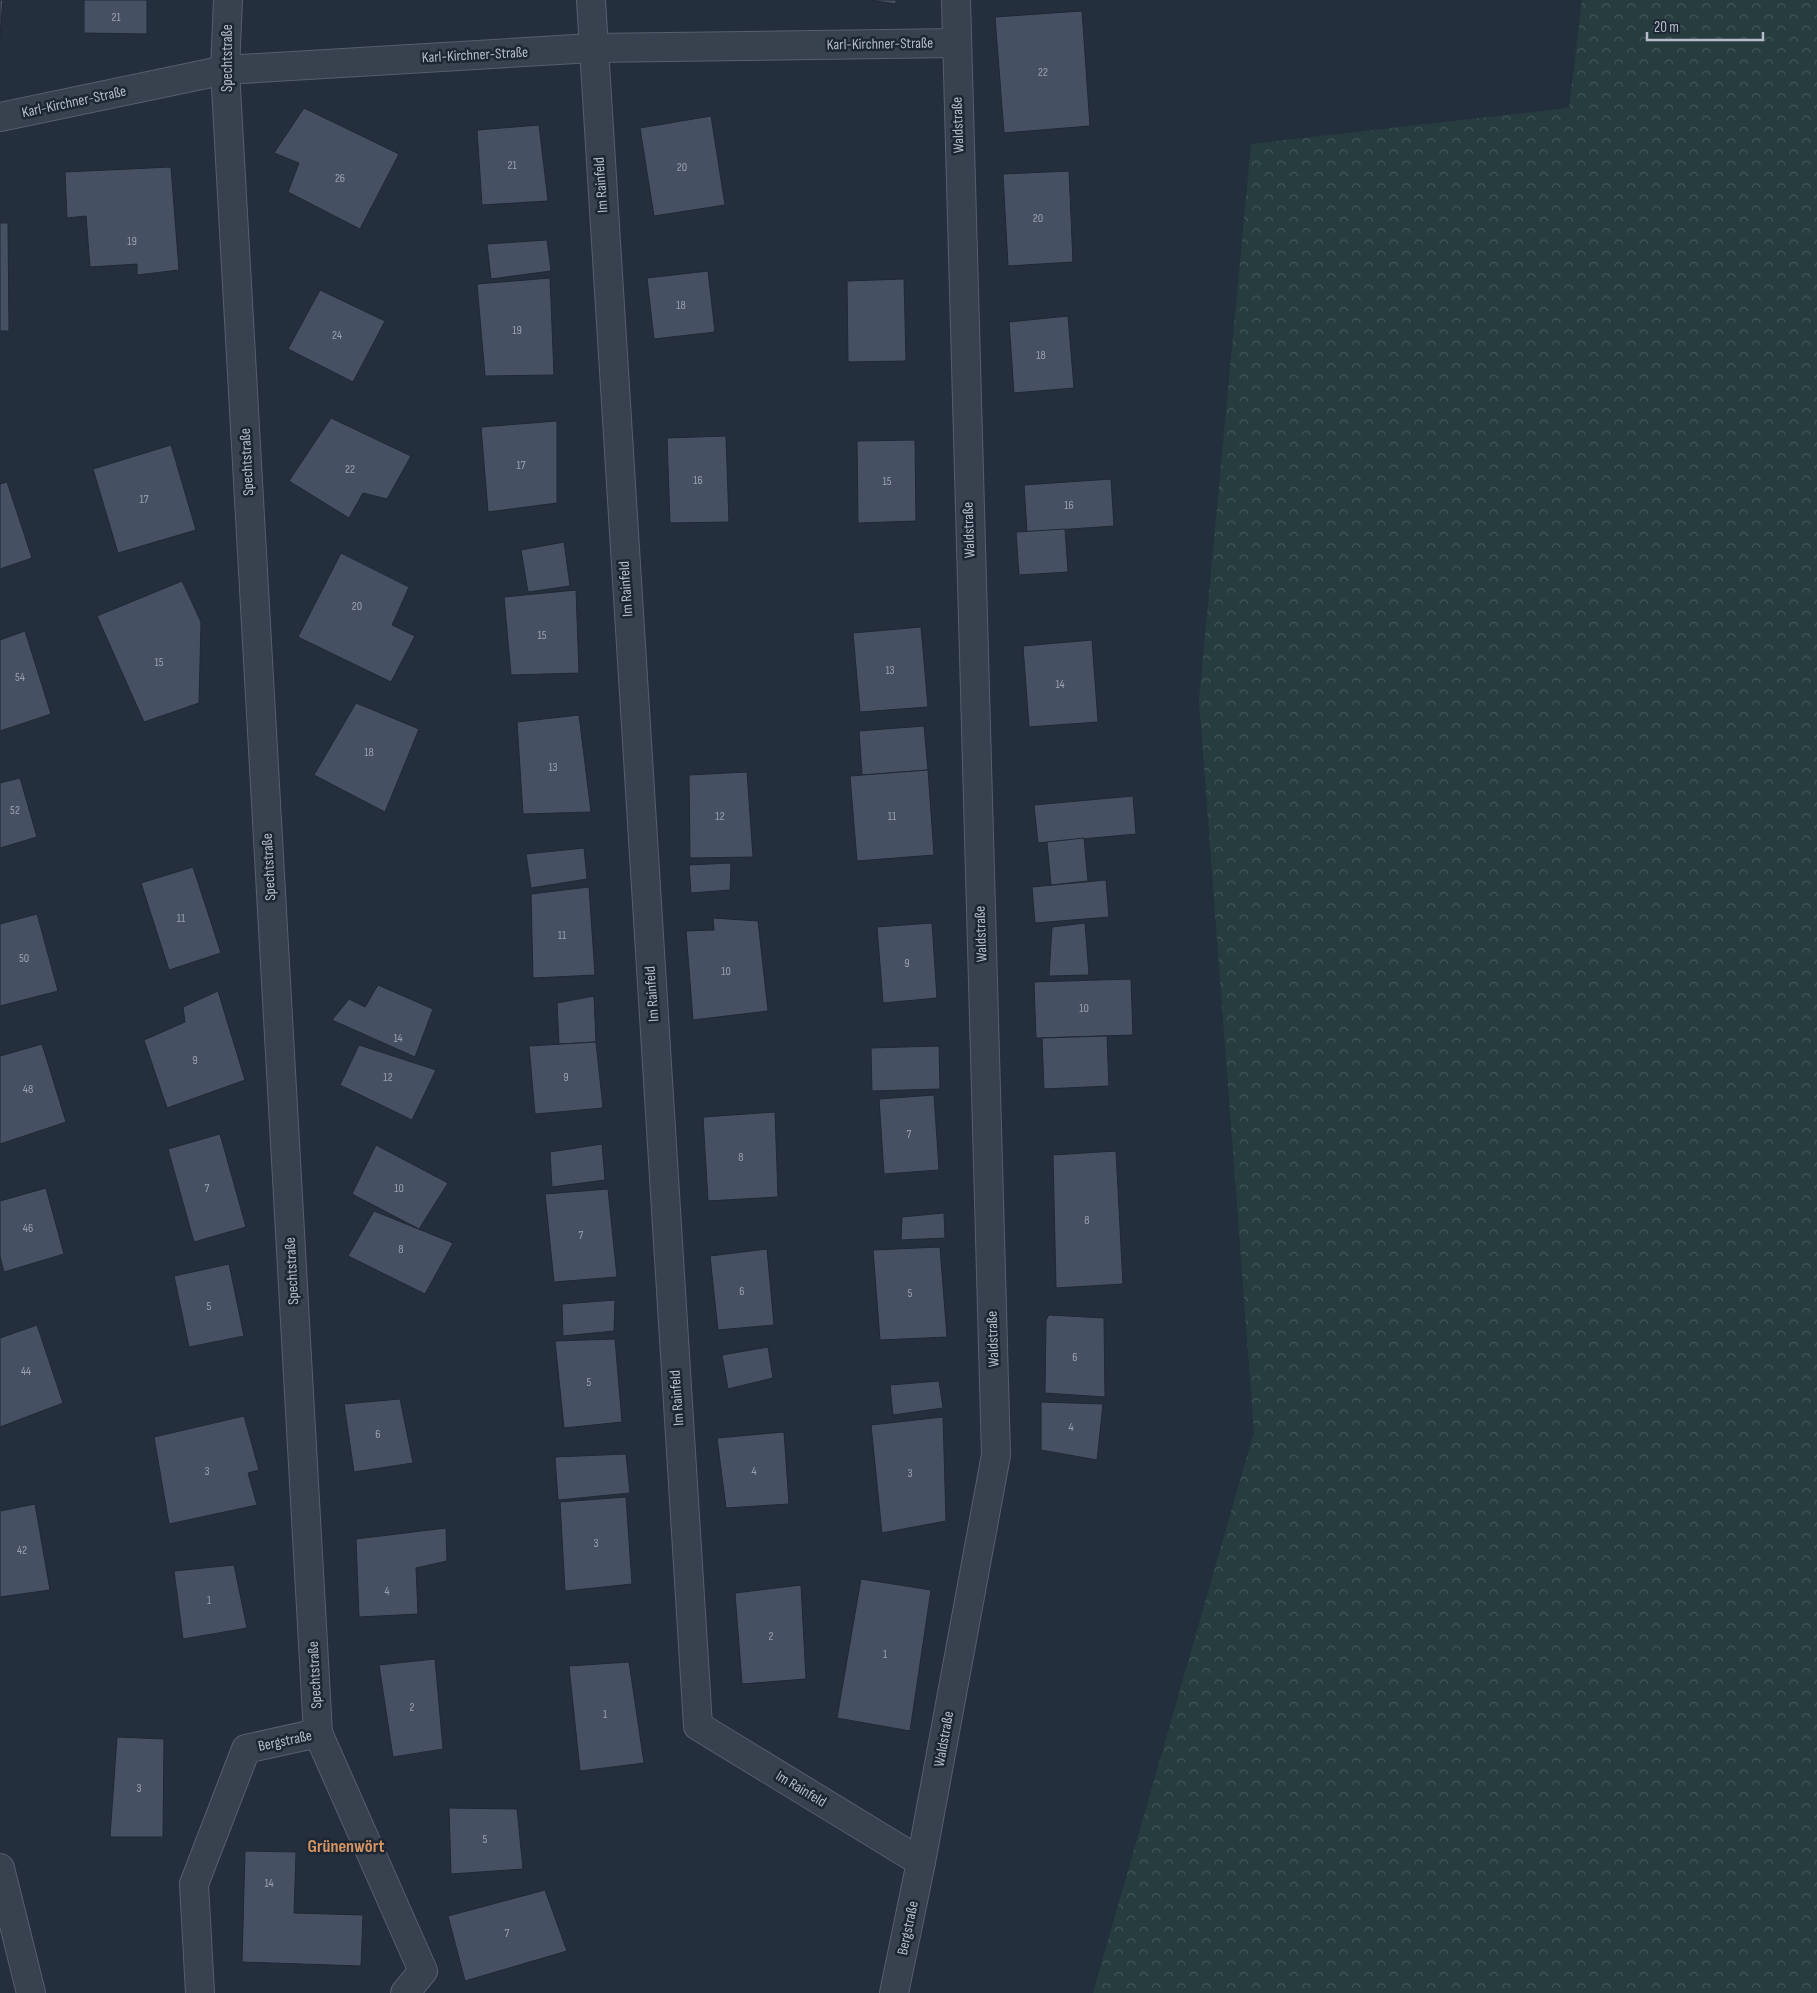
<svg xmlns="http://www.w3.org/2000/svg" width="1817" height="1993" viewBox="0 0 1817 1993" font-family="'Sofia Sans Condensed',sans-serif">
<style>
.forest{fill:url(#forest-crowns)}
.building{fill:#455162;stroke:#1f2835}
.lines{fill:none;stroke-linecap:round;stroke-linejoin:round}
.street-casing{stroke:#565f6c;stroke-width:30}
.street{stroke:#38414e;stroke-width:28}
.labels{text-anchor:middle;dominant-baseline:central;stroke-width:5;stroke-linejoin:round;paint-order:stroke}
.number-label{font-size:12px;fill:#98a1af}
.street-label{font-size:15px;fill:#b4bcc9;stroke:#1d2633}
.quarter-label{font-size:18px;font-weight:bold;fill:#d59563;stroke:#1d2633}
</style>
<defs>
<pattern id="forest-crowns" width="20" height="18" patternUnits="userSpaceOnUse" patternTransform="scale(1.25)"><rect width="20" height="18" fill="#263c3f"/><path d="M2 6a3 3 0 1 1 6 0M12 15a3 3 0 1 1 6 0" fill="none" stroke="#435659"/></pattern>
</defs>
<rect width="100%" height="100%" fill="#242f3e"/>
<!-- forest -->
<path class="forest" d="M 1582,0 L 1817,0 L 1817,1993 L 1093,1993 L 1254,1432 L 1199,700 L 1251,144 L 1569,108 Z"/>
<!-- building -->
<g class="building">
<path d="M 0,0 L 3,0 L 0,37 Z"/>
<path d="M 84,0 L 147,0 L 147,34 L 84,33 Z"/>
<path d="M 869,0 L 896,0 L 896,4 Z"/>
<path d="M 1082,11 L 1090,126 L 1004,133 L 995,17 Z"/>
<path d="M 304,108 L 399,154 L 360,229 L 288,192 L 299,163 L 274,153 Z"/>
<path d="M 711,116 L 725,205 L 654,216 L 640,128 Z"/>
<path d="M 539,125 L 548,201 L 482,205 L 477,130 Z"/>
<path d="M 171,167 L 179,270 L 137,275 L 137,264 L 90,267 L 86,216 L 67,218 L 65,172 Z"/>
<path d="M 1069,171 L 1073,262 L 1008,266 L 1003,174 Z"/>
<path d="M 0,223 L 8,223 L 9,331 L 0,331 Z"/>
<path d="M 547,240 L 551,271 L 491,279 L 487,244 Z"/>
<path d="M 708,271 L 715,332 L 654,339 L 647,278 Z"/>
<path d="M 550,278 L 554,375 L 485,376 L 477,284 Z"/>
<path d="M 904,279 L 906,361 L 848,362 L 847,281 Z"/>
<path d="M 320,290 L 385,321 L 353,382 L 288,349 Z"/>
<path d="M 1068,316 L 1074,388 L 1014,393 L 1009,322 Z"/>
<path d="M 331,418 L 411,456 L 387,499 L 363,493 L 349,518 L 289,481 Z"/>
<path d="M 557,421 L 557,503 L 488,512 L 481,427 Z"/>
<path d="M 726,436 L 729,522 L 670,523 L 667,438 Z"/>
<path d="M 915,440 L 916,521 L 858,523 L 857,441 Z"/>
<path d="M 171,445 L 196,530 L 118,553 L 93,469 Z"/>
<path d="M 1111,479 L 1114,526 L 1027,532 L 1024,485 Z"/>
<path d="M 7,482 L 32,558 L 0,569 L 0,484 Z"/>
<path d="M 1065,529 L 1068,572 L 1019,575 L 1016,532 Z"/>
<path d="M 564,542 L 570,586 L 528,592 L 521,550 Z"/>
<path d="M 341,553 L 409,587 L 392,625 L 415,636 L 391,682 L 298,637 Z"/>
<path d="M 182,581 L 201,622 L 199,703 L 144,722 L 97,616 Z"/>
<path d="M 576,590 L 579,673 L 511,675 L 504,597 Z"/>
<path d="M 921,627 L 928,707 L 860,712 L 853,633 Z"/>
<path d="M 25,631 L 51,714 L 0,731 L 0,640 Z"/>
<path d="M 1092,640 L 1098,722 L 1029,727 L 1023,646 Z"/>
<path d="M 356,703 L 419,729 L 385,812 L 314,775 Z"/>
<path d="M 579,715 L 591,812 L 523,814 L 517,722 Z"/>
<path d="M 924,726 L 928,770 L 862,775 L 859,731 Z"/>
<path d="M 928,770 L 934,855 L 857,861 L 850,776 Z"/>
<path d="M 747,772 L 753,857 L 690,858 L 689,775 Z"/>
<path d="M 20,778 L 37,837 L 0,848 L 0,783 Z"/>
<path d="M 1133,796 L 1136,834 L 1038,843 L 1034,805 Z"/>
<path d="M 1084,838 L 1088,881 L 1051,885 L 1047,842 Z"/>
<path d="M 584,848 L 587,879 L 531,888 L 526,854 Z"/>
<path d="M 731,863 L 730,890 L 691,893 L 689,865 Z"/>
<path d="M 193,867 L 221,953 L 169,970 L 141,883 Z"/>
<path d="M 1106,880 L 1109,917 L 1035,923 L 1032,887 Z"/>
<path d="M 589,887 L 595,975 L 533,978 L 531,894 Z"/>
<path d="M 37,914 L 58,991 L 0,1006 L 0,924 Z"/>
<path d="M 713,918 L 758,921 L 768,1011 L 693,1020 L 686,931 L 714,930 Z"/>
<path d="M 932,923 L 937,998 L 883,1003 L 877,927 Z"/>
<path d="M 1085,923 L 1089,975 L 1049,976 L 1052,927 Z"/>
<path d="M 1131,979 L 1133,1035 L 1036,1038 L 1034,982 Z"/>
<path d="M 378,985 L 433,1009 L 415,1057 L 332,1020 L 349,999 L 365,1007 Z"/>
<path d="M 218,991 L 245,1080 L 167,1108 L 144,1040 L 185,1022 L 183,1007 Z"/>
<path d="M 594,996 L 596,1042 L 559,1044 L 557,1003 Z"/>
<path d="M 1107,1036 L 1109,1086 L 1044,1089 L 1042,1038 Z"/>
<path d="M 596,1042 L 603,1108 L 535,1114 L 529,1046 Z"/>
<path d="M 42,1044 L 66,1122 L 0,1144 L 0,1056 Z"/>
<path d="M 359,1045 L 436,1070 L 412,1120 L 340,1085 Z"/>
<path d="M 939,1046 L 940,1089 L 872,1091 L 871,1048 Z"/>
<path d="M 934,1095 L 939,1170 L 884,1174 L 879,1099 Z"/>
<path d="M 775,1112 L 778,1197 L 708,1201 L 703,1117 Z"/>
<path d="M 220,1134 L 246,1227 L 194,1242 L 168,1149 Z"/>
<path d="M 602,1144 L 605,1180 L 552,1187 L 550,1152 Z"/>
<path d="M 376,1145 L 448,1183 L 419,1229 L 352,1194 Z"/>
<path d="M 1116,1151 L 1123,1284 L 1056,1288 L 1053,1155 Z"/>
<path d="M 46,1188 L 64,1254 L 4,1272 L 0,1256 L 0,1201 Z"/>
<path d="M 608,1189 L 617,1277 L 554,1282 L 545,1194 Z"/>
<path d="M 374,1211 L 453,1243 L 425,1294 L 348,1256 Z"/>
<path d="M 944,1213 L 945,1238 L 901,1240 L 902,1217 Z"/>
<path d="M 940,1247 L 947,1337 L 880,1340 L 873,1250 Z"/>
<path d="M 767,1249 L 774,1325 L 718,1330 L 710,1256 Z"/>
<path d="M 229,1264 L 244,1336 L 189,1347 L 174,1276 Z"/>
<path d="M 615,1300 L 614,1331 L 563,1336 L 562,1304 Z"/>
<path d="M 1049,1315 L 1104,1318 L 1105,1397 L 1045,1393 L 1046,1320 Z"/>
<path d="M 37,1325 L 63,1403 L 0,1427 L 0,1338 Z"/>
<path d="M 615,1339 L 622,1422 L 564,1428 L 555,1341 Z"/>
<path d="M 768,1347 L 773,1378 L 728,1389 L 722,1355 Z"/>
<path d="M 939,1381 L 943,1408 L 893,1415 L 890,1385 Z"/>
<path d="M 400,1399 L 413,1463 L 354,1472 L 344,1404 Z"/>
<path d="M 1041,1402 L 1103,1404 L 1097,1460 L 1041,1450 Z"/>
<path d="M 244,1416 L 259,1470 L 248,1473 L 257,1505 L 169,1524 L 154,1437 Z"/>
<path d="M 943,1417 L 946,1521 L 882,1533 L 871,1425 Z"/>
<path d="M 784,1432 L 789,1504 L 726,1508 L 717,1438 Z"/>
<path d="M 626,1454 L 630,1493 L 558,1500 L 555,1457 Z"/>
<path d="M 626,1497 L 632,1584 L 565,1591 L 560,1502 Z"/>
<path d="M 35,1504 L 50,1590 L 0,1597 L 0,1511 Z"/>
<path d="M 446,1528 L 447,1561 L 416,1568 L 418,1614 L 359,1617 L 356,1539 Z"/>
<path d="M 234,1565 L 247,1628 L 183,1639 L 174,1571 Z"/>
<path d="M 861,1579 L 931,1590 L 910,1731 L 837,1718 Z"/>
<path d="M 801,1585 L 806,1679 L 742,1684 L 735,1593 Z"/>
<path d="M 435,1659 L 443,1749 L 393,1757 L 379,1665 Z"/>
<path d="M 629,1662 L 644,1763 L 580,1771 L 569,1666 Z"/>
<path d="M 117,1737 L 164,1739 L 163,1837 L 110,1837 Z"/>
<path d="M 449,1808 L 517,1809 L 523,1869 L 451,1874 Z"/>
<path d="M 245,1851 L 296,1852 L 294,1913 L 363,1915 L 361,1966 L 242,1962 Z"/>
<path d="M 545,1890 L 567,1951 L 465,1981 L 448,1916 Z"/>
</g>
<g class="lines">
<defs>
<g id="street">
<path d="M 228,0 L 225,70 L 318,1733"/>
<path d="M 591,0 L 698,1726 L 921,1862"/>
<path d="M 0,117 L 225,70 L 592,48 L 955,43"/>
<path d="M 0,1868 L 31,1993"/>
<path d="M 200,1993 L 194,1884 L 246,1749 L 318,1733 L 423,1971 L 405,1993"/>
<path d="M 894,1993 L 921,1862 L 996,1455 L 956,0"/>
</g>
</defs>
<!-- street casing -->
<use href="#street" class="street-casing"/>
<!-- street -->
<use href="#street" class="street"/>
</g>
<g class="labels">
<!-- number labels -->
<g class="number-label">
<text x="116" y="17">21</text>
<text x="1043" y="72">22</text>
<text x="512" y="165">21</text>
<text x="682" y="167">20</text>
<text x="340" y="178">26</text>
<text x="1038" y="218">20</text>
<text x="132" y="241">19</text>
<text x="681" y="305">18</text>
<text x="517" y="330">19</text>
<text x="337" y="335">24</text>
<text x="1041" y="355">18</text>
<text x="521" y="465">17</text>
<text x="350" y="469">22</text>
<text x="698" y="480">16</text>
<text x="887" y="481">15</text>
<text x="144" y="499">17</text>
<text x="1069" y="505">16</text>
<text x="357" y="606">20</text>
<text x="542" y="635">15</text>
<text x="159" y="662">15</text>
<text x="890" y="670">13</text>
<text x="20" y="677">54</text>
<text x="1060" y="684">14</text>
<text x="369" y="752">18</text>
<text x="553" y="767">13</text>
<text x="15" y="810">52</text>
<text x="720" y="816">12</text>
<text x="892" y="816">11</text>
<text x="181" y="918">11</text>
<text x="562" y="935">11</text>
<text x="24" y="958">50</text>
<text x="907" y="963">9</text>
<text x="726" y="971">10</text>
<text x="1084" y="1008">10</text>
<text x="398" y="1038">14</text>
<text x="195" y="1060">9</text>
<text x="388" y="1077">12</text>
<text x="566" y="1077">9</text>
<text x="28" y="1089">48</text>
<text x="909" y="1134">7</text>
<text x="741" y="1157">8</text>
<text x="207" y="1188">7</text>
<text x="399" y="1188">10</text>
<text x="1087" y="1220">8</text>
<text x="28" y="1228">46</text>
<text x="581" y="1235">7</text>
<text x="401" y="1249">8</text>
<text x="742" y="1291">6</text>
<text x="910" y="1293">5</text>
<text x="209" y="1306">5</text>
<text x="1075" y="1357">6</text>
<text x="26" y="1371">44</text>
<text x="589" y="1382">5</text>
<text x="1071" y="1427">4</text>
<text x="378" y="1434">6</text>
<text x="207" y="1471">3</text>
<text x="754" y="1471">4</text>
<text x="910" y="1473">3</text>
<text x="596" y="1543">3</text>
<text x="22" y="1550">42</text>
<text x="387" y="1591">4</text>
<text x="209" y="1600">1</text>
<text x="771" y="1636">2</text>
<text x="885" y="1654">1</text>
<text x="412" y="1707">2</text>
<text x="605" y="1714">1</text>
<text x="139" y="1788">3</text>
<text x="485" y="1839">5</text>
<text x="269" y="1883">14</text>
<text x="507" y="1933">7</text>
</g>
<!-- street labels -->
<g class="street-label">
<text transform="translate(880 44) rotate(-1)">Karl-Kirchner-Straße</text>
<text transform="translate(475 55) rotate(-3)">Karl-Kirchner-Straße</text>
<text transform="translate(227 58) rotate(-90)">Spechtstraße</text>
<text transform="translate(74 102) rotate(-12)">Karl-Kirchner-Straße</text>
<text transform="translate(958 125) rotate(-92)">Waldstraße</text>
<text transform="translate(601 185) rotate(-94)">Im Rainfeld</text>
<text transform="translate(247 462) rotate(-93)">Spechtstraße</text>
<text transform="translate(969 530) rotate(-92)">Waldstraße</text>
<text transform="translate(626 589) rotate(-94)">Im Rainfeld</text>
<text transform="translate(269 867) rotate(-93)">Spechtstraße</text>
<text transform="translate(981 934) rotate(-92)">Waldstraße</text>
<text transform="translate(652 994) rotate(-94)">Im Rainfeld</text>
<text transform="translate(292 1271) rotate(-93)">Spechtstraße</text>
<text transform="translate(993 1339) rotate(-92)">Waldstraße</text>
<text transform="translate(677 1398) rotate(-94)">Im Rainfeld</text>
<text transform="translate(315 1675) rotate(-93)">Spechtstraße</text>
<text transform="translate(944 1739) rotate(-80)">Waldstraße</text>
<text transform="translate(285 1741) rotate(-12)">Bergstraße</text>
<text transform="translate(801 1789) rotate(31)">Im Rainfeld</text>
<text transform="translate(908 1928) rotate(-78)">Bergstraße</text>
</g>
<!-- quarter labels -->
<g class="quarter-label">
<text x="346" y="1846">Grünenwört</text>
</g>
</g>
<!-- scale -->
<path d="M1647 32v8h116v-8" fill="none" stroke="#b4bcc9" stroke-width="2.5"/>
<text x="1654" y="32" font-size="15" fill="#b4bcc9" stroke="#1d2633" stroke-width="4" paint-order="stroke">20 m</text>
</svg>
